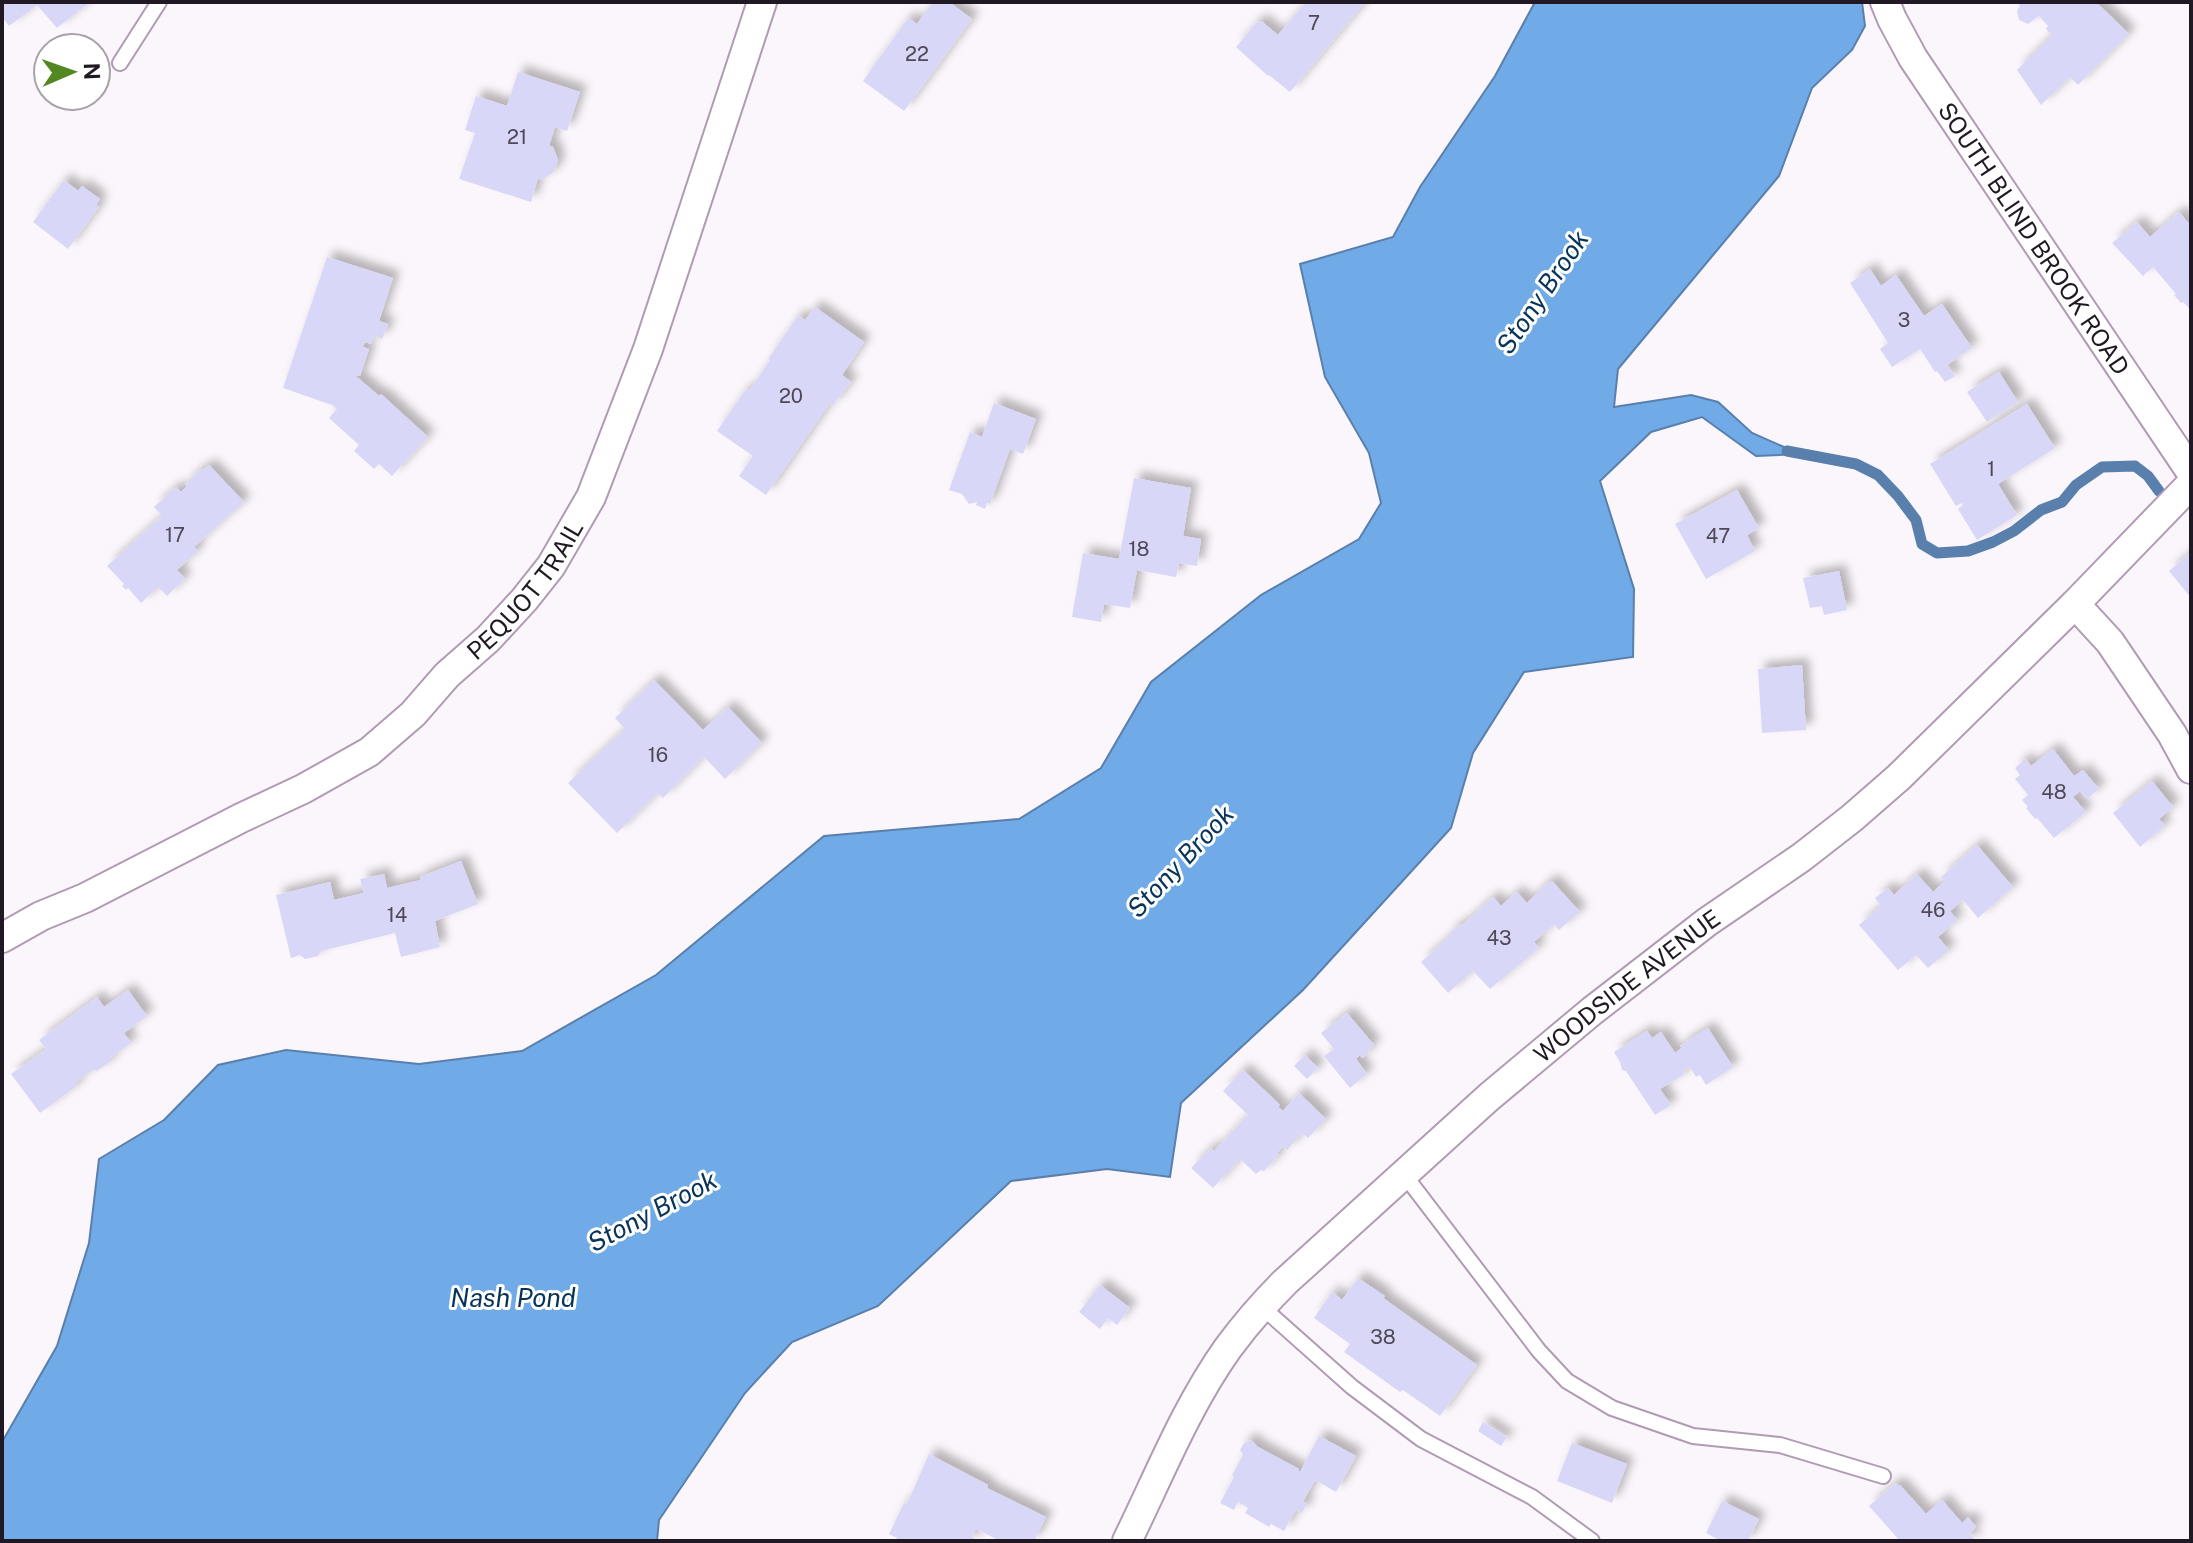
<svg xmlns="http://www.w3.org/2000/svg" width="2193" height="1543" viewBox="0 0 2193 1543" font-family="'Public Sans',sans-serif">
<style>
.water{fill:#71abe7;stroke:#597fac;stroke-width:2}
.lines{fill:none;stroke-linecap:round;stroke-linejoin:round}
.stream{stroke:#597fac;stroke-width:11}
.building{fill:#d9d7f7;filter:url(#shadow)}
.service-casing{stroke:#b19bb4;stroke-width:18}
.minor-casing{stroke:#b19bb4;stroke-width:32}
.service{stroke:#fff;stroke-width:14}
.minor{stroke:#fff;stroke-width:28}
.labels{text-anchor:middle;dominant-baseline:central;stroke-width:6;stroke-linejoin:round;paint-order:stroke}
.number-label{font-size:20px;fill:#4e4857}
.street-label{font-size:24px;fill:#201822;stroke:#fff}
.water-label{font-size:26px;font-style:italic;fill:#08345a;stroke:#fff}
</style>
<defs>
<filter id="shadow"><feDropShadow dx="7" dy="-7" stdDeviation="4" flood-color="#0004"/></filter>
</defs>
<rect width="100%" height="100%" fill="#fbf6fb"/>
<!-- water -->
<path class="water" d="M 1535,2 L 1862,2 L 1865,26 L 1852,50 L 1812,88 L 1779,176 L 1618,369 L 1614,407 L 1691,395 L 1718,402 L 1752,433 L 1800,454 L 1756,456 L 1702,417 L 1651,432 L 1600,481 L 1634,589 L 1633,657 L 1524,672 L 1473,753 L 1451,828 L 1303,990 L 1181,1103 L 1170,1177 L 1107,1169 L 1011,1181 L 878,1306 L 792,1342 L 745,1393 L 659,1520 L 657,1541 L 2,1541 L 2,1442 L 57,1346 L 89,1243 L 99,1159 L 164,1120 L 218,1065 L 286,1050 L 419,1064 L 522,1051 L 656,975 L 824,836 L 1019,819 L 1101,768 L 1151,682 L 1261,595 L 1359,539 L 1381,503 L 1369,453 L 1325,377 L 1300,264 L 1393,237 L 1420,187 L 1495,76 Z"/>
<g class="lines">
<!-- stream -->
<path class="stream" d="M 1787,451 L 1856,464 L 1878,475 L 1898,496 L 1916,520 L 1922,544 L 1937,553 L 1968,551 L 1993,542 L 2014,531 L 2041,510 L 2062,502 L 2076,485 L 2102,467 L 2135,466 L 2148,476 L 2159,491"/>
</g>
<!-- building -->
<g class="building">
<path d="M 2,2 L 90,2 L 57,28 L 37,5 L 9,26 L 2,17 Z"/>
<path d="M 933,2 L 949,2 L 972,19 L 904,111 L 863,81 L 908,18 L 917,24 Z"/>
<path d="M 1306,2 L 1365,2 L 1290,92 L 1269,75 L 1268,76 L 1236,47 L 1258,21 L 1259,23 L 1261,21 L 1278,35 Z"/>
<path d="M 2016,2 L 2096,2 L 2129,34 L 2078,85 L 2070,77 L 2041,105 L 2017,70 L 2052,35 L 2046,29 L 2048,26 L 2039,16 L 2028,24 L 2019,20 L 2017,11 L 2020,6 Z"/>
<path d="M 518,72 L 580,92 L 567,131 L 555,127 L 549,146 L 553,147 L 558,160 L 554,172 L 541,180 L 538,178 L 531,202 L 459,179 L 475,133 L 465,130 L 476,96 L 507,106 Z"/>
<path d="M 64,180 L 78,191 L 82,186 L 100,199 L 96,205 L 99,207 L 68,249 L 33,222 Z"/>
<path d="M 2179,212 L 2191,226 L 2191,310 L 2183,302 L 2181,303 L 2174,295 L 2176,294 L 2153,267 L 2143,276 L 2112,243 L 2137,222 L 2150,237 Z"/>
<path d="M 327,257 L 393,278 L 379,321 L 388,324 L 382,339 L 374,336 L 371,344 L 365,342 L 363,347 L 369,349 L 360,376 L 357,375 L 357,377 L 379,396 L 381,394 L 428,437 L 392,476 L 379,464 L 374,469 L 354,451 L 359,445 L 329,418 L 337,409 L 332,405 L 283,388 Z"/>
<path d="M 1870,269 L 1881,286 L 1896,275 L 1924,316 L 1942,304 L 1972,348 L 1947,365 L 1955,376 L 1945,382 L 1937,371 L 1935,372 L 1920,349 L 1892,367 L 1880,349 L 1888,343 L 1850,283 Z"/>
<path d="M 815,307 L 864,342 L 842,375 L 851,382 L 833,405 L 830,403 L 766,495 L 739,476 L 753,456 L 717,431 L 746,389 L 749,391 L 770,360 L 768,359 L 798,316 L 805,320 Z"/>
<path d="M 1999,372 L 2018,402 L 1987,422 L 1967,392 Z"/>
<path d="M 994,403 L 1036,419 L 1023,454 L 1010,449 L 990,504 L 987,503 L 985,509 L 976,505 L 977,502 L 969,504 L 962,494 L 949,490 L 970,432 L 982,437 Z"/>
<path d="M 2027,404 L 2055,448 L 1998,484 L 2017,515 L 1977,540 L 1958,509 L 1963,505 L 1962,503 L 1956,506 L 1930,464 Z"/>
<path d="M 209,465 L 244,502 L 194,547 L 198,551 L 177,570 L 185,579 L 167,596 L 158,587 L 141,603 L 128,588 L 126,590 L 122,586 L 124,584 L 107,566 L 162,516 L 154,507 L 176,487 L 181,492 L 187,486 L 185,484 L 201,469 L 202,471 Z"/>
<path d="M 1134,478 L 1191,488 L 1183,536 L 1201,539 L 1197,566 L 1179,563 L 1176,577 L 1137,570 L 1130,608 L 1104,604 L 1101,622 L 1072,617 L 1083,553 L 1119,559 Z"/>
<path d="M 1737,490 L 1759,528 L 1747,535 L 1755,551 L 1706,579 L 1675,524 Z"/>
<path d="M 2189,554 L 2191,557 L 2191,598 L 2169,571 Z"/>
<path d="M 1839,571 L 1847,610 L 1824,615 L 1822,606 L 1810,608 L 1803,578 Z"/>
<path d="M 1802,665 L 1806,730 L 1762,733 L 1758,669 Z"/>
<path d="M 654,680 L 703,730 L 728,707 L 762,743 L 725,779 L 704,757 L 663,798 L 658,793 L 617,833 L 568,783 L 625,729 L 615,718 Z"/>
<path d="M 2053,749 L 2074,776 L 2083,770 L 2099,789 L 2087,799 L 2080,791 L 2073,797 L 2086,812 L 2054,838 L 2037,818 L 2035,819 L 2026,808 L 2028,807 L 2022,800 L 2028,795 L 2015,779 L 2020,775 L 2015,768 L 2025,759 L 2031,766 Z"/>
<path d="M 2152,781 L 2173,807 L 2159,819 L 2165,826 L 2140,847 L 2113,813 Z"/>
<path d="M 1977,845 L 2013,887 L 1978,918 L 1963,900 L 1950,911 L 1957,920 L 1938,937 L 1949,950 L 1928,968 L 1916,955 L 1898,970 L 1859,925 L 1881,906 L 1875,898 L 1888,888 L 1894,895 L 1917,874 L 1933,892 L 1945,881 L 1941,877 Z"/>
<path d="M 461,861 L 478,904 L 435,921 L 440,947 L 401,957 L 395,933 L 321,951 L 318,956 L 305,959 L 300,955 L 291,958 L 276,895 L 330,882 L 334,900 L 364,893 L 360,879 L 384,874 L 387,888 L 421,880 L 420,877 Z"/>
<path d="M 1552,881 L 1580,912 L 1559,930 L 1554,924 L 1534,942 L 1539,948 L 1490,989 L 1473,971 L 1448,993 L 1421,962 L 1451,935 L 1449,933 L 1461,924 L 1462,925 L 1493,897 L 1501,906 L 1517,892 L 1527,903 L 1546,884 Z"/>
<path d="M 128,990 L 147,1016 L 124,1033 L 131,1043 L 110,1058 L 110,1062 L 97,1071 L 93,1070 L 75,1083 L 77,1086 L 40,1113 L 11,1074 L 46,1049 L 39,1040 L 97,997 L 104,1007 Z"/>
<path d="M 1347,1013 L 1374,1045 L 1368,1050 L 1370,1052 L 1362,1058 L 1360,1055 L 1356,1059 L 1367,1074 L 1350,1088 L 1324,1056 L 1334,1049 L 1321,1033 Z"/>
<path d="M 1708,1028 L 1733,1067 L 1706,1085 L 1700,1075 L 1696,1077 L 1690,1067 L 1683,1071 L 1685,1074 L 1660,1089 L 1671,1105 L 1655,1115 L 1626,1071 L 1622,1070 L 1620,1062 L 1614,1052 L 1647,1031 L 1652,1038 L 1661,1032 L 1675,1053 L 1682,1048 L 1680,1046 Z"/>
<path d="M 1305,1055 L 1318,1068 L 1307,1079 L 1294,1066 Z"/>
<path d="M 1243,1070 L 1280,1105 L 1278,1107 L 1283,1111 L 1299,1093 L 1326,1119 L 1308,1138 L 1302,1133 L 1287,1150 L 1283,1147 L 1277,1153 L 1279,1155 L 1264,1171 L 1261,1170 L 1256,1174 L 1240,1159 L 1213,1188 L 1191,1168 L 1211,1148 L 1214,1151 L 1248,1115 L 1223,1091 Z"/>
<path d="M 1358,1278 L 1385,1296 L 1383,1298 L 1477,1365 L 1440,1416 L 1403,1390 L 1400,1392 L 1344,1352 L 1350,1344 L 1314,1318 L 1332,1292 L 1342,1300 Z"/>
<path d="M 1100,1285 L 1130,1308 L 1117,1325 L 1108,1318 L 1100,1329 L 1079,1312 Z"/>
<path d="M 1483,1422 L 1507,1437 L 1501,1446 L 1478,1431 Z"/>
<path d="M 1319,1436 L 1356,1456 L 1336,1492 L 1315,1480 L 1303,1502 L 1307,1504 L 1302,1513 L 1296,1510 L 1284,1531 L 1271,1524 L 1269,1527 L 1245,1513 L 1248,1508 L 1238,1502 L 1234,1510 L 1220,1503 L 1234,1477 L 1232,1475 L 1243,1455 L 1240,1450 L 1244,1443 L 1251,1440 L 1258,1447 L 1299,1469 L 1298,1470 L 1300,1472 Z"/>
<path d="M 1572,1443 L 1627,1464 L 1612,1503 L 1557,1481 Z"/>
<path d="M 929,1454 L 988,1485 L 987,1488 L 1046,1517 L 1034,1541 L 1000,1541 L 976,1529 L 972,1537 L 979,1541 L 896,1541 L 897,1538 L 889,1534 L 904,1503 L 907,1504 Z"/>
<path d="M 1896,1483 L 1899,1486 L 1900,1485 L 1926,1514 L 1942,1500 L 1962,1523 L 1968,1517 L 1976,1527 L 1969,1533 L 1976,1541 L 1899,1540 L 1869,1506 Z"/>
<path d="M 1722,1501 L 1759,1519 L 1748,1541 L 1721,1541 L 1706,1533 Z"/>
</g>
<g class="lines">
<defs>
<g id="service">
<path d="M 120,63 L 159,2"/>
<path d="M 1403,1173 L 1539,1351 L 1567,1381 L 1612,1408 L 1693,1436 L 1780,1445 L 1883,1476"/>
<path d="M 1261,1306 L 1352,1387 L 1421,1439 L 1532,1497 L 1592,1541"/>
</g>
<g id="minor">
<path id="s1" d="M 1885,2 L 1892,19 L 1913,58 L 2191,472"/>
<path d="M 2075,604 L 2110,642 L 2172,734 L 2191,769"/>
<path id="s2" d="M 2,938 L 41,916 L 85,898 L 241,818 L 303,789 L 369,752 L 413,714 L 447,675 L 488,639 L 524,600 L 551,566 L 591,497 L 648,349 L 762,2"/>
<path id="s3" d="M 1127,1541 C 1159,1476 1186,1407 1228,1348 C 1245,1325 1264,1303 1285,1282 L 1489,1097 L 1592,1011 L 1707,922 L 1802,857 L 1852,818 L 1899,777 L 2075,604 L 2191,484"/>
</g>
</defs>
<!-- service casing -->
<use href="#service" class="service-casing"/>
<!-- minor casing -->
<use href="#minor" class="minor-casing"/>
<!-- service -->
<use href="#service" class="service"/>
<!-- minor -->
<use href="#minor" class="minor"/>
</g>
<g class="labels">
<!-- number labels -->
<g class="number-label">
<text x="1314" y="23">7</text>
<text x="917" y="54">22</text>
<text x="517" y="137">21</text>
<text x="1904" y="320">3</text>
<text x="791" y="396">20</text>
<text x="1991" y="469">1</text>
<text x="175" y="535">17</text>
<text x="1718" y="536">47</text>
<text x="1139" y="549">18</text>
<text x="658" y="755">16</text>
<text x="2054" y="792">48</text>
<text x="1933" y="910">46</text>
<text x="397" y="915">14</text>
<text x="1499" y="938">43</text>
<text x="1383" y="1337">38</text>
</g>
<!-- street labels -->
<g class="street-label">
<text stroke="none"><textPath href="#s1" startOffset="280">SOUTH BLIND BROOK ROAD</textPath></text>
<text stroke="none"><textPath href="#s2" startOffset="638">PEQUOT TRAIL</textPath></text>
<text stroke="none"><textPath href="#s3" startOffset="758">WOODSIDE AVENUE</textPath></text>
</g>
<!-- water labels -->
<g class="water-label">
<text transform="translate(1542 292) rotate(-56)">Stony Brook</text>
<text transform="translate(1180 861) rotate(-47)">Stony Brook</text>
<text transform="translate(652 1211) rotate(-28)">Stony Brook</text>
<text x="513" y="1297">Nash Pond</text>
</g>
</g>
<!-- border -->
<rect width="2193" height="1543" fill="none" stroke="#201822" stroke-width="8"/>
<!-- north arrow -->
<g transform="translate(72 72) rotate(88)"><circle r="38" fill="#ffffff" stroke="#a6a3a7" stroke-width="2"/>
<path d="M0-6L14 30L0 20L-14 30Z" fill="#538820"/>
<text y="-12" font-size="22" font-weight="bold" text-anchor="middle" fill="#201822">N</text>
</g>
</svg>
